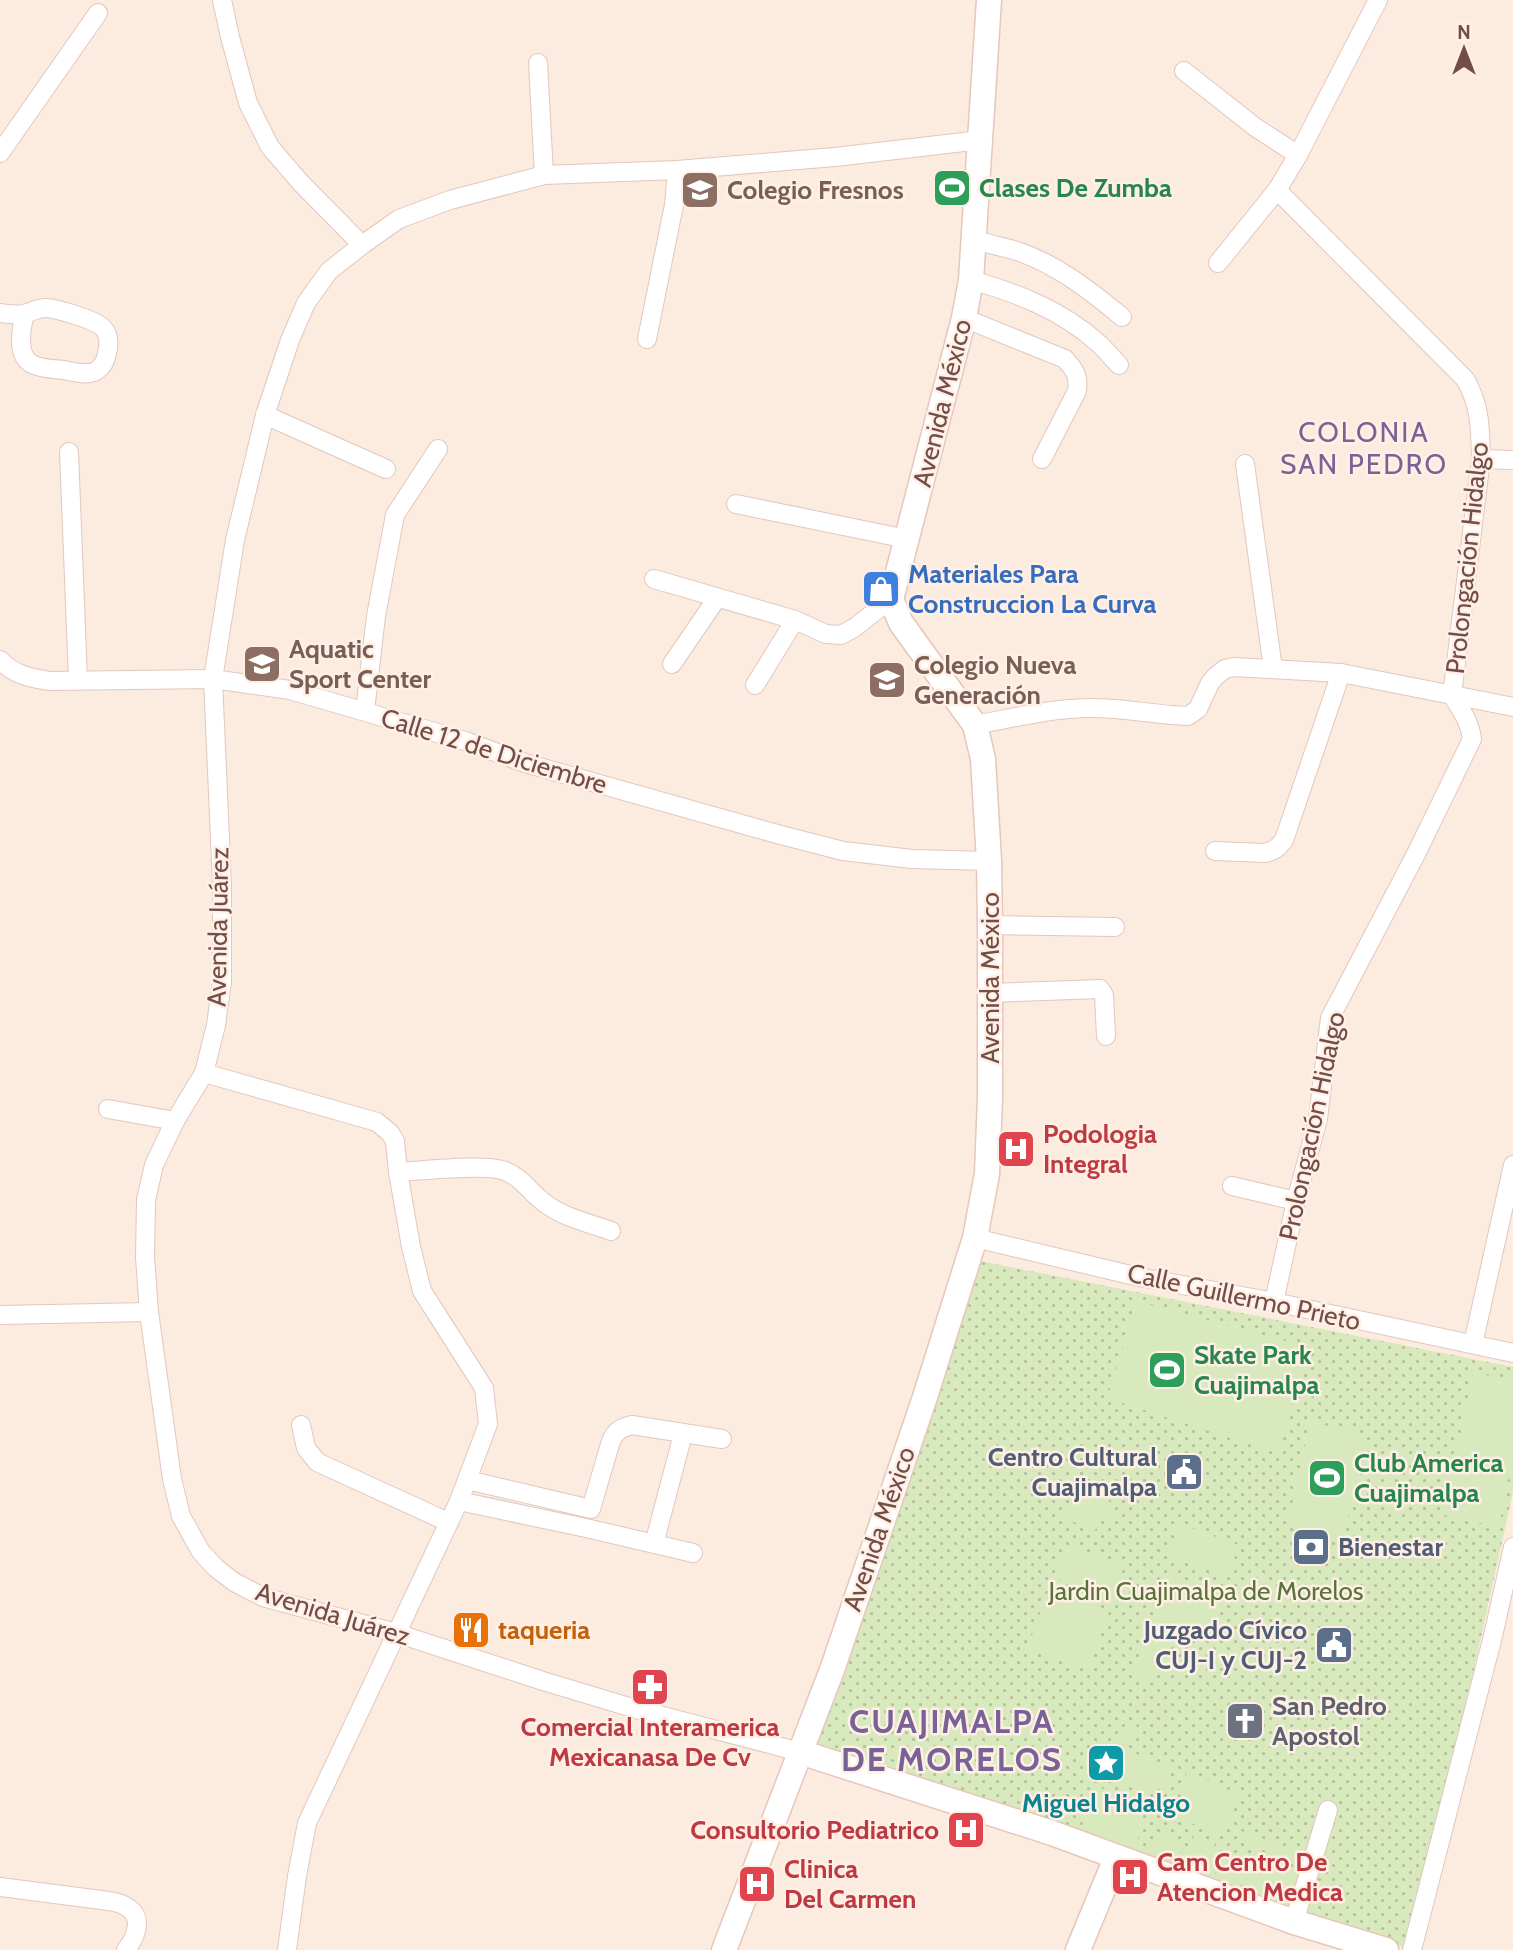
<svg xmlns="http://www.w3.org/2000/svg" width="1513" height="1950" viewBox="0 0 1513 1950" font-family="Cabin,sans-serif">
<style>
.grass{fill:url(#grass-dots)}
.garden{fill:#d9e9be}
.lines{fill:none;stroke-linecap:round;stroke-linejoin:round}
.street-casing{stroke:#e2c7be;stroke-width:20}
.secondary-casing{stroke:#e7c6bb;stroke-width:27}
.street{stroke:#fff;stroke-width:18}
.secondary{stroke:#fff;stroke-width:24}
.labels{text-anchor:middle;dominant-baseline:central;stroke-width:5;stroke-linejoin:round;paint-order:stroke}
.leisure-label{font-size:26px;font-weight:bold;fill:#27864d;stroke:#ffefe5;text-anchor:start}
.education-label{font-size:26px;font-weight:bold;fill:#785e54;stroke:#ffefe5;text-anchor:start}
.street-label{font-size:26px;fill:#734d47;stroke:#ffefe5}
.shop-label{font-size:26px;font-weight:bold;fill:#366cbe;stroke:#ffefe5;text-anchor:start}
.health-label{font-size:26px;font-weight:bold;fill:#be3a42;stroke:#ffefe5;text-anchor:start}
.service-label{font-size:26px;font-weight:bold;fill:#4e5e75;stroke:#ffefe5;text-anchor:end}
.park-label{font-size:26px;fill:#58743c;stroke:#ffefe5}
.food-label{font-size:26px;font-weight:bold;fill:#c56008;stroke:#ffefe5;text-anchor:start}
.worship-label{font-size:26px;font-weight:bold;fill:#5b616d;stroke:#ffefe5;text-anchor:start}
.culture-label{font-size:26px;font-weight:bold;fill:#0d838f;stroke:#ffefe5}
.neighbourhood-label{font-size:28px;letter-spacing:2px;fill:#796296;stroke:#ffefe5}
.district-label{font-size:33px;font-weight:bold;letter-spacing:2px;fill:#796296;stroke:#ffefe5}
</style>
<defs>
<pattern id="grass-dots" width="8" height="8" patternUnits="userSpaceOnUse" patternTransform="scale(1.75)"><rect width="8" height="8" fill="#d9e9be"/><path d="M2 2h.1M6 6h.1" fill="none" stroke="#b4bf9c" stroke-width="1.8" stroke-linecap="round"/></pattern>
</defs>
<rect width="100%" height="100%" fill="#fcebdf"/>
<!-- grass -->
<path class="grass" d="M 980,1261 L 1513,1367 L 1513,1492 L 1412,1950 L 1242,1898 L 800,1752 Z"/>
<!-- garden -->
<g class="garden">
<path d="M 1137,1301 L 1308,1347 L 1279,1454 L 1107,1398 Z"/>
<path d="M 1473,1372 L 1513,1381 L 1513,1451 L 1499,1527 L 1444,1515 Z"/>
<path d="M 1310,1422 L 1366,1434 L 1344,1535 L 1288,1523 Z"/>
<path d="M 1079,1481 L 1104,1491 L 1102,1499 L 1116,1504 L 1110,1521 L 1100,1518 L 1096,1530 L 1065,1519 Z"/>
<path d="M 1180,1524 L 1239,1545 L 1228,1576 L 1169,1555 Z"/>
<path d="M 1065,1545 L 1123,1565 L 1112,1597 L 1053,1577 Z"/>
<path d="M 1170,1576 L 1227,1596 L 1211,1637 L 1174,1624 L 1152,1683 L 1132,1676 Z"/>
<path d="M 1048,1591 L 1109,1612 L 1088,1670 L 1027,1649 Z"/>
<path d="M 1127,1720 L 1137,1724 L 1127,1750 L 1173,1768 L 1165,1789 L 1154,1789 L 1148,1794 L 1105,1777 Z"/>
<path d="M 1187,1772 L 1239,1794 L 1226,1830 L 1221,1831 L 1218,1834 L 1184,1820 C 1188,1809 1187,1802 1179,1794 Z"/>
<path d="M 1098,1787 L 1142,1803 L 1139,1813 L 1142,1828 L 1134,1849 L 1082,1829 Z"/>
<path d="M 1236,1829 L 1304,1853 L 1301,1863 L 1241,1842 L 1239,1836 L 1234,1834 Z"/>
<path d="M 1157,1832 L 1184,1841 L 1176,1866 L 1148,1857 Z"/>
<path d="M 1194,1835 L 1215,1842 L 1214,1850 L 1221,1857 L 1213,1880 L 1182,1868 Z"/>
<path d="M 1243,1852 L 1306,1874 L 1293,1911 L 1243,1893 L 1252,1868 Z"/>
<path d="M 1238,1857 L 1247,1870 L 1239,1890 L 1218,1883 L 1226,1859 L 1230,1860 Z"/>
</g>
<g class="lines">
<defs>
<g id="street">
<path d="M 222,0 L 230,37 L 248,103 L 270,147 L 300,182 L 362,245"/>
<path d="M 538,63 L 544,175"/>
<path d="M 1184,71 L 1255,127 L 1298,155"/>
<path d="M 0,153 L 98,13"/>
<path d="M 975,240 C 989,244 1003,247 1017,251 C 1056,264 1091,291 1122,317"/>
<path d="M 1218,263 L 1277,190 L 1298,155 L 1378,0"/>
<path d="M 971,280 C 1017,293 1061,310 1097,342 C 1105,349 1112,358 1119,365"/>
<path d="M 0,313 C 8,314 19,316 27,313 C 35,311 38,307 47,308 C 58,309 96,320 103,328 C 110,335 109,345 107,353 C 106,361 102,367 96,371 C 86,376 74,372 64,370 C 54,369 41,369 32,364 C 16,356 21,328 25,314"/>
<path d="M 964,318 L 1065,359 C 1075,370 1079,376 1077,391 L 1042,459"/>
<path d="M 647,339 L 674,205 L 677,170"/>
<path d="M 265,415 L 386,469"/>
<path d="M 69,452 L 78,680"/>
<path d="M 1481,459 L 1513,460"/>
<path d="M 1245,464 L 1273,669"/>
<path d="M 736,504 L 907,539"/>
<path d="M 654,579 L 795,620 L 826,634 L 841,635 L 854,628 L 891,599"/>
<path d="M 0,660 C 14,675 30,678 50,681 L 213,679 L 290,690 L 465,741 L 525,763 L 777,834 L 843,851 L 912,859 L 989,861"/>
<path d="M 672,664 L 717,598"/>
<path d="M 755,685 L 795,620"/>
<path d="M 365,711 L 376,616 L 395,515 L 438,449"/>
<path d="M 975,725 C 1013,718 1052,708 1092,708 C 1124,708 1156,715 1188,716 L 1198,709 L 1210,683 L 1216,676 L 1225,669 L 1234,667 L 1341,673 L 1513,707"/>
<path d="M 1215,851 L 1265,853 C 1274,851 1278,848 1284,840 L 1341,673"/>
<path d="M 990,925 L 1115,927"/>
<path d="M 989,993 L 1100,989 L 1104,995 L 1106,1036"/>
<path d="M 204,1073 L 377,1122 L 390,1133 L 395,1141 L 398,1172 L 411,1247 L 422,1291 L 484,1388 L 488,1424 L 459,1501 L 307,1823 L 297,1876 L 287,1950"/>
<path d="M 108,1109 L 175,1121"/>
<path d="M 398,1172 C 421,1171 486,1163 505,1171 C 522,1177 531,1194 546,1204 C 565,1218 589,1223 611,1231"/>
<path d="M 1232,1186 L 1296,1201"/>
<path d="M 975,1238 L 1139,1277 L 1274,1302 L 1513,1353"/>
<path d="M 1274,1302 L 1296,1201 L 1318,1119 L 1330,1018 L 1416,854 L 1472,739 C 1470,722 1461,710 1452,695 L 1481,459 C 1480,428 1481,407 1465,379 L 1277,190"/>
<path d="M 0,1315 L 149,1312"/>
<path d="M 1473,1344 L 1513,1165"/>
<path d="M 301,1425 L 306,1448 L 317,1462 L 448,1522"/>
<path d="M 467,1480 L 591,1509 L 611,1441 C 616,1430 621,1428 632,1425 L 722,1439"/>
<path d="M 459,1501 L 586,1528 L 693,1553"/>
<path d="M 654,1544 L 683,1434"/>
<path d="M 800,1752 L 636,1709 L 543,1681 L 396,1633 L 263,1597 L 234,1582 L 216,1568 L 201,1552 L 181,1516 L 172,1479 L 149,1312 L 145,1257 L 146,1200 L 154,1165 L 175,1121 L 204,1073 L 216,1025 L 222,982 L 222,885 L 213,679 L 235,540 L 265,415 L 290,340 L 306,303 L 329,271 L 362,245 L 399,219 L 450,200 L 544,175 L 677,170 L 835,157 L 981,140"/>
<path d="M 0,1887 L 109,1901 C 114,1902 121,1903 125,1906 C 145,1916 136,1937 126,1950"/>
<path d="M 1294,1922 L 1328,1810"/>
<path d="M 1412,1950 L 1493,1636 L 1513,1547"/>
</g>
<g id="secondary">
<path d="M 800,1752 L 1052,1833 L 1294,1922 L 1386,1950"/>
<path d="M 724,1950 L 832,1670 L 925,1397 L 975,1238 L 987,1174 L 990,1097 L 990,925 L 989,861 L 983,759 L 975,725 L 901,623 L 891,599 L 964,318 L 971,280 L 989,0"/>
<path d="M 1078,1950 L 1116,1858"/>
</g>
</defs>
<!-- street casing -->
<use href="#street" class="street-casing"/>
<!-- secondary casing -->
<use href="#secondary" class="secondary-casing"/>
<!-- street -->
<use href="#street" class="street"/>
<!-- secondary -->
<use href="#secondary" class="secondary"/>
</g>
<!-- icons -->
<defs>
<symbol id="stadium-square" viewBox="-11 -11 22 22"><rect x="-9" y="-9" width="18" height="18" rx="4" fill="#2e9e5b" stroke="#ffefe5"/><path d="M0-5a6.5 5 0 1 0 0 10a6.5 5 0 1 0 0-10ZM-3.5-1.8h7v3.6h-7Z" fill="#fff"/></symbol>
<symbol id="school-square" viewBox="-11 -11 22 22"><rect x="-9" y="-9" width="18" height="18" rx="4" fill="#8d6e63" stroke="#ffefe5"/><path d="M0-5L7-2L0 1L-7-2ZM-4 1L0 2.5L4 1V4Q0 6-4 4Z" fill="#fff"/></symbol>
<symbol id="shop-square" viewBox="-11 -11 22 22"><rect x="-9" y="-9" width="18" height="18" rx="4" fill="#3f7fe0" stroke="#ffefe5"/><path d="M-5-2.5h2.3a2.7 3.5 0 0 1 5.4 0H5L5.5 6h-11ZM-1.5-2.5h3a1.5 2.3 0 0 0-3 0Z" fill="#fff"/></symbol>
<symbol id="hospital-square" viewBox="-11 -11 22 22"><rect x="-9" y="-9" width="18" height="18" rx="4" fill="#e0444e" stroke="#ffefe5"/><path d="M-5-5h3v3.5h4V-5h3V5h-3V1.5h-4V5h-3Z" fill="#fff"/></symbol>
<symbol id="civic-square" viewBox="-11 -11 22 22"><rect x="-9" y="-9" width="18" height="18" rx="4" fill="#5c6f8a" stroke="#ffefe5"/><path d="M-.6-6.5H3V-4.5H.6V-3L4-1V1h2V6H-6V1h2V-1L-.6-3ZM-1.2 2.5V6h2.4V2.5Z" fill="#fff"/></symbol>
<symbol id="bank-square" viewBox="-11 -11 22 22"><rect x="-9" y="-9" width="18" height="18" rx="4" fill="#5c6f8a" stroke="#ffefe5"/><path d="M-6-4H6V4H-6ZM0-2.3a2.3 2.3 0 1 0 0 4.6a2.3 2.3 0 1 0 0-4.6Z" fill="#fff"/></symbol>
<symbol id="restaurant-square" viewBox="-11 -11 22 22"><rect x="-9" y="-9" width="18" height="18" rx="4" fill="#e8710a" stroke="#ffefe5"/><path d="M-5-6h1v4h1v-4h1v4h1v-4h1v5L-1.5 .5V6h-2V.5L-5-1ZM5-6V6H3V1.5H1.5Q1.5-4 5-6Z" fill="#fff"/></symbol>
<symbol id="pharmacy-square" viewBox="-11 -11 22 22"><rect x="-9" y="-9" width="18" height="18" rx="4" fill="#e0444e" stroke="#ffefe5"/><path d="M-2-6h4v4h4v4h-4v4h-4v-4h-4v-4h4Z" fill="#fff"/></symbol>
<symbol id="church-square" viewBox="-11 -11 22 22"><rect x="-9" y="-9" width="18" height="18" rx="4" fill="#6b7280" stroke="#ffefe5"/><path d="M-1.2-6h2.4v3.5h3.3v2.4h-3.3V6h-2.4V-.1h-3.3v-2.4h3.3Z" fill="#fff"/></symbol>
<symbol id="sight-square" viewBox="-11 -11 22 22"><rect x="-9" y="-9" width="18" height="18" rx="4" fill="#0f9aa8" stroke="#ffefe5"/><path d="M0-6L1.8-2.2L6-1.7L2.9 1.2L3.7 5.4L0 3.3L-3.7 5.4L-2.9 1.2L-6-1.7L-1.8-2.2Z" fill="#fff"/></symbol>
</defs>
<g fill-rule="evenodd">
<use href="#stadium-square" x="930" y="166" width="44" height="44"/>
<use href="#school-square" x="678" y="168" width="44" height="44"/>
<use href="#shop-square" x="859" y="567" width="44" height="44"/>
<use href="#school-square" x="240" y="642" width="44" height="44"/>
<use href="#school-square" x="865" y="658" width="44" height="44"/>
<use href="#hospital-square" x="994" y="1127" width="44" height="44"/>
<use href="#stadium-square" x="1145" y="1348" width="44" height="44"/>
<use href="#civic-square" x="1162" y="1450" width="44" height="44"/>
<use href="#stadium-square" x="1305" y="1456" width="44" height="44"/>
<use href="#bank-square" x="1289" y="1525" width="44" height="44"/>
<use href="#restaurant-square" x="449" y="1608" width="44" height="44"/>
<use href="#civic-square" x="1312" y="1623" width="44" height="44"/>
<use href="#pharmacy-square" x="628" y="1665" width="44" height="44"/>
<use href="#church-square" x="1223" y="1699" width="44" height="44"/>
<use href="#sight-square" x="1084" y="1741" width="44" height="44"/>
<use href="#hospital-square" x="944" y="1808" width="44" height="44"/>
<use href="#hospital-square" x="1108" y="1855" width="44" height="44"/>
<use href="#hospital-square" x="735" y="1862" width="44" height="44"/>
</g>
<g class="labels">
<!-- leisure labels -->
<g class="leisure-label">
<text x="979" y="188">Clases De Zumba</text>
<text x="1194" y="1355">Skate Park<tspan x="1194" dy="30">Cuajimalpa</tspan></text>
<text x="1354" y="1463">Club America<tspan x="1354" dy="30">Cuajimalpa</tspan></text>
</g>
<!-- education labels -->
<g class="education-label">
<text x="727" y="190">Colegio Fresnos</text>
<text x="289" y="649">Aquatic<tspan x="289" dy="30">Sport Center</tspan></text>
<text x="914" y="665">Colegio Nueva<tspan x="914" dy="30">Generación</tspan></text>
</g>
<!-- street labels -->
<g class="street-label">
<text transform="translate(942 403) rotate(-76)">Avenida México</text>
<text transform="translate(1467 558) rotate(-84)">Prolongación Hidalgo</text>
<text transform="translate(494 751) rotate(17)">Calle 12 de Diciembre</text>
<text transform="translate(218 927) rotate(-89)">Avenida Juárez</text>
<text transform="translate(990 978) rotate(-90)">Avenida México</text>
<text transform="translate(1312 1126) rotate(-78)">Prolongación Hidalgo</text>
<text transform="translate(1244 1297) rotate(12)">Calle Guillermo Prieto</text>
<text transform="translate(879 1529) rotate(-71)">Avenida México</text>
<text transform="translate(333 1614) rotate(17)">Avenida Juárez</text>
</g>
<!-- shop labels -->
<g class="shop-label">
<text x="908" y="574">Materiales Para<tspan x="908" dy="30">Construccion La Curva</tspan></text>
</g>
<!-- health labels -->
<g class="health-label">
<text x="1043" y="1134">Podologia<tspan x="1043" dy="30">Integral</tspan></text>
<text x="650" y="1727" text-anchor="middle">Comercial Interamerica<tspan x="650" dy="30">Mexicanasa De Cv</tspan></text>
<text x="939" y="1830" text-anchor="end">Consultorio Pediatrico</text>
<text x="1157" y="1862">Cam Centro De<tspan x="1157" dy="30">Atencion Medica</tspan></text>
<text x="784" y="1869">Clinica<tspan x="784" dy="30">Del Carmen</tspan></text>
</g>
<!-- service labels -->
<g class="service-label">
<text x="1157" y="1457">Centro Cultural<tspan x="1157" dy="30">Cuajimalpa</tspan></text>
<text x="1338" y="1547" text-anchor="start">Bienestar</text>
<text x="1307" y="1630">Juzgado Cívico<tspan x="1307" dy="30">CUJ-I y CUJ-2</tspan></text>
</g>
<!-- park labels -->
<g class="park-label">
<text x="1206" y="1591">Jardin Cuajimalpa de Morelos</text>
</g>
<!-- food labels -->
<g class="food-label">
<text x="498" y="1630">taqueria</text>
</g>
<!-- worship labels -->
<g class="worship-label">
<text x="1272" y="1706">San Pedro<tspan x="1272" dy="30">Apostol</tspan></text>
</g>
<!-- culture labels -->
<g class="culture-label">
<text x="1106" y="1803">Miguel Hidalgo</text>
</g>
<!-- neighbourhood labels -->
<g class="neighbourhood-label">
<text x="1364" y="432">COLONIA<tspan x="1364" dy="32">SAN PEDRO</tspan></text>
</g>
<!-- district labels -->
<g class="district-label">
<text x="952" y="1721">CUAJIMALPA<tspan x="952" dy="38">DE MORELOS</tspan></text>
</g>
</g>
<!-- north arrow -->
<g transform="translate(1464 49)" stroke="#ffefe5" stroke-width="5" paint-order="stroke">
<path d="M0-5L12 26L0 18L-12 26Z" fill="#734d47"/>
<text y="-10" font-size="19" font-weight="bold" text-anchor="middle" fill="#734d47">N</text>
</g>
</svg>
